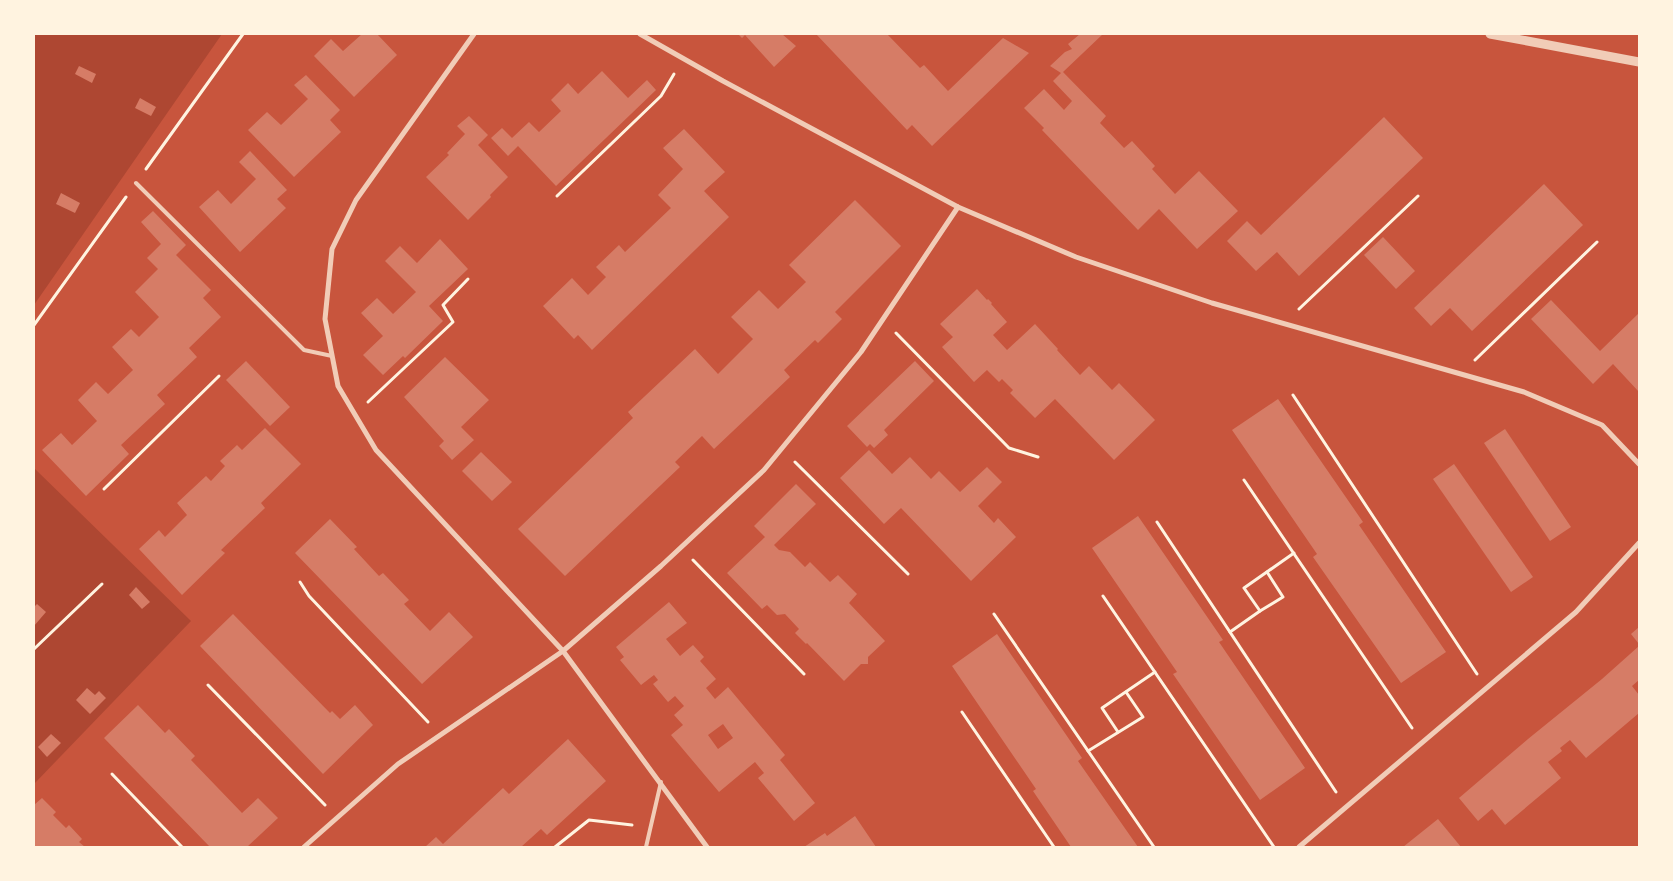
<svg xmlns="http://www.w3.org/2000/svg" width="1673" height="881" viewBox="0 0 1673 881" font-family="'DejaVu Sans',sans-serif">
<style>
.green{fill:#ae4732}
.building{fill:#d67c66;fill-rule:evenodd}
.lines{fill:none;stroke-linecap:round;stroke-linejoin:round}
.path{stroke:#fff3e0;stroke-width:3}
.service{stroke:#f1ccb7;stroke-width:4}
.minor{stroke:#f1ccb7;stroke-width:5}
.tertiary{stroke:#f1ccb7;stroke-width:9}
</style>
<rect width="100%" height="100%" fill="#c8553d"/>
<!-- green -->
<g class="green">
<path d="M 34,34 L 222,34 L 34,305 Z"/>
<path d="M 34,468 L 191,621 L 34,784 Z"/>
</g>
<!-- building -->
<g class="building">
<path d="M 362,34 L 377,34 L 397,55 L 354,97 L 314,56 L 331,39 L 343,51 Z"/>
<path d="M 738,34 L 782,34 L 796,46 L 774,67 L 745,35 L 742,38 Z"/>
<path d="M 816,34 L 887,34 L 920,68 L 924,65 L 948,91 L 1003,38 L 1029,53 L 932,146 L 912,125 L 907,130 Z"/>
<path d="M 1080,34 L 1103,34 L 1063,72 L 1106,116 L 1100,123 L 1124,148 L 1132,141 L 1155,166 L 1152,169 L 1175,194 L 1199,171 L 1238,211 L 1197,249 L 1159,209 L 1138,230 L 1042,130 L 1044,128 L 1024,108 L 1044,89 L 1064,110 L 1072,101 L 1053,81 L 1061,73 L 1050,66 L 1065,52 L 1072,49 L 1068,44 Z"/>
<path d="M 79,66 L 96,74 L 92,83 L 75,74 Z"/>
<path d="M 602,71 L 628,98 L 647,80 L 656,90 L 556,186 L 518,146 L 508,156 L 491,138 L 502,128 L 512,138 L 529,122 L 539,132 L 561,111 L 551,100 L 568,83 L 578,94 Z"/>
<path d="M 306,75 L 340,110 L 330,120 L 341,132 L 294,177 L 248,130 L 267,112 L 281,125 L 308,99 L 294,85 Z"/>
<path d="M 140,98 L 156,107 L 151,116 L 135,108 Z"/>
<path d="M 469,116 L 488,135 L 478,145 L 508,177 L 490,195 L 491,197 L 468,220 L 426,177 L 449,155 L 447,153 L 465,134 L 457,126 Z"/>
<path d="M 1384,117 L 1423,158 L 1299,276 L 1277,252 L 1256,271 L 1227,241 L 1247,221 L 1261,235 Z"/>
<path d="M 684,129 L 725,172 L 704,191 L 729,217 L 592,350 L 578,335 L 574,339 L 543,306 L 572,278 L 588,295 L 606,277 L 596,267 L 619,245 L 625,252 L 671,208 L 658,195 L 683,169 L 663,148 Z"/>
<path d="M 250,151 L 287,190 L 277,199 L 286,208 L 240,252 L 199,207 L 218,190 L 231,204 L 256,179 L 239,162 Z"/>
<path d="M 1544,184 L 1583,225 L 1472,331 L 1450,308 L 1431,326 L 1414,308 Z"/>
<path d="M 61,193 L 80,203 L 75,213 L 56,204 Z"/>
<path d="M 855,200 L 901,246 L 835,312 L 842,319 L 818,343 L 815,340 L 784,370 L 790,377 L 714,449 L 702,436 L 675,462 L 680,467 L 565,576 L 518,529 L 633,418 L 628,412 L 695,349 L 718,374 L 753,339 L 731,317 L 759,290 L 778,309 L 806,282 L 789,265 Z"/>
<path d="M 153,211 L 186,245 L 176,255 L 211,290 L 203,298 L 221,317 L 189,348 L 197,357 L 157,395 L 165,404 L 121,445 L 129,454 L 86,496 L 42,450 L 61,433 L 72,445 L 97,421 L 78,400 L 96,382 L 108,394 L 133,370 L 112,347 L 131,329 L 139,337 L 159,317 L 135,292 L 158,269 L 147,258 L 161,244 L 141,222 Z"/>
<path d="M 1383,237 L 1415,271 L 1396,289 L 1364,255 Z"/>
<path d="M 440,239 L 468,269 L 429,306 L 443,321 L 405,358 L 403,356 L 383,375 L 363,355 L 383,336 L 361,313 L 377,298 L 393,314 L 416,292 L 385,261 L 400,246 L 417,263 Z"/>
<path d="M 977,289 L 987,300 L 988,299 L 992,303 L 991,304 L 1007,322 L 993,335 L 1007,350 L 1035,324 L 1058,349 L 1057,350 L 1080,375 L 1089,366 L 1112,390 L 1119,383 L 1155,420 L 1114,460 L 1055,399 L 1035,418 L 1010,393 L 1013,390 L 1002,379 L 999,382 L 987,370 L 974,382 L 942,347 L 953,337 L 940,324 Z"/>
<path d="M 1551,300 L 1600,351 L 1639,313 L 1639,392 L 1613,364 L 1593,384 L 1531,319 Z"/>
<path d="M 445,357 L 489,400 L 461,427 L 474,440 L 452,460 L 439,446 L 444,441 L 404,397 Z"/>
<path d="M 246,361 L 290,407 L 270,426 L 226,380 Z"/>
<path d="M 915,361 L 934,381 L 884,430 L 888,435 L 874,448 L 870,444 L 867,447 L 847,426 Z"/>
<path d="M 1278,399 L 1363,522 L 1359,525 L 1446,652 L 1401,683 L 1313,557 L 1317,554 L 1232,430 Z"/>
<path d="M 265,428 L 301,464 L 261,503 L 265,508 L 221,550 L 225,553 L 182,595 L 139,549 L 159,530 L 165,537 L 187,515 L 177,503 L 206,476 L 211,481 L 225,466 L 220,461 L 237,445 L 242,450 Z"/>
<path d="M 1505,429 L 1571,527 L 1550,541 L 1484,443 Z"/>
<path d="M 869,450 L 892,474 L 910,457 L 931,479 L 939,471 L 960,492 L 987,467 L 1002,482 L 978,506 L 994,523 L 998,518 L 1016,537 L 971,581 L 901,508 L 884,524 L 840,478 Z"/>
<path d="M 481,452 L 512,482 L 492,501 L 462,471 Z"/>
<path d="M 1454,464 L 1533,577 L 1511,592 L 1433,479 Z"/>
<path d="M 796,484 L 816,504 L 774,545 L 779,550 L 790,552 L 805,567 L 810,562 L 830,582 L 838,575 L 857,594 L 849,603 L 885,641 L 868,657 L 868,664 L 861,664 L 844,681 L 807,643 L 806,644 L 795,633 L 799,629 L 785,614 L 777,615 L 767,605 L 762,609 L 727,573 L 765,537 L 754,526 Z"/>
<path d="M 1138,516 L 1223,640 L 1219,642 L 1305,768 L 1260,800 L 1173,674 L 1177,672 L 1092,548 Z"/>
<path d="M 330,519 L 357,547 L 354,549 L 379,576 L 383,573 L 409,600 L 404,604 L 430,631 L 449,612 L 473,637 L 422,684 L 295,553 Z"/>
<path d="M 136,587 L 150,602 L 142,609 L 129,595 Z"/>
<path d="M 669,602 L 687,623 L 666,639 L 680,656 L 693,645 L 704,657 L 700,661 L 716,679 L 706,688 L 715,699 L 728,687 L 785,755 L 780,760 L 815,803 L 794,821 L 758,778 L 764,773 L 755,762 L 719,792 L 671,735 L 683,725 L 674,715 L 684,706 L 675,696 L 668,702 L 653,684 L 658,680 L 654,675 L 641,685 L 620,660 L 624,657 L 616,647 ZM 723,724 L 733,738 L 718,749 L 708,735 Z"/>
<path d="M 37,604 L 46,612 L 34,626 L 34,607 Z"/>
<path d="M 233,614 L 330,713 L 332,711 L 340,719 L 355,705 L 373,725 L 323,774 L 200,646 Z"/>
<path d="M 1639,627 L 1639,644 L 1631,634 Z"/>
<path d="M 997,634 L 1082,758 L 1078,761 L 1138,847 L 1071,847 L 1033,791 L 1036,789 L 952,666 Z"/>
<path d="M 1639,646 L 1639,680 L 1632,686 L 1639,695 L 1639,713 L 1586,758 L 1570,740 L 1560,748 L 1562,751 L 1548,762 L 1561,778 L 1505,825 L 1492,809 L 1478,821 L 1459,798 L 1528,739 L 1602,679 Z"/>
<path d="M 87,688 L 95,695 L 99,691 L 106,698 L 90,714 L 76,700 Z"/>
<path d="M 138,705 L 165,733 L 169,729 L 195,756 L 191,760 L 242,813 L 258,798 L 278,818 L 247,847 L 210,847 L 104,738 Z"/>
<path d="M 51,734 L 61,743 L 47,757 L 38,747 Z"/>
<path d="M 568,739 L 606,781 L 547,835 L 541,829 L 521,847 L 425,847 L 436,837 L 443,844 L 503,788 L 509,794 Z"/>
<path d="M 42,798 L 56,812 L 53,815 L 66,828 L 69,825 L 82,839 L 79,842 L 85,847 L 34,847 L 34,805 Z"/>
<path d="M 855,816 L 876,847 L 804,847 L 825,833 L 827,836 Z"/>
<path d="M 1438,819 L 1461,847 L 1403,847 Z"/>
</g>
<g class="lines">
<!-- path -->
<g class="path">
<path d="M 146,169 L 243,34"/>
<path d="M 557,196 L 661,96 L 674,74"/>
<path d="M 1299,309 L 1418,196"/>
<path d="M 34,325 L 126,197"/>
<path d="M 896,333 L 1009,448 L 1038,457"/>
<path d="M 1475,360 L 1597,242"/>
<path d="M 1293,395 L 1477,674"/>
<path d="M 368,402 L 453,322 L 443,305 L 468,279"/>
<path d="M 795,462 L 908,574"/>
<path d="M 1244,480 L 1412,728"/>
<path d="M 104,489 L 219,376"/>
<path d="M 1157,522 L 1336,792"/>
<path d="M 693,560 L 804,674"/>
<path d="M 300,582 L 309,596 L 428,722"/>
<path d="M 1103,596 L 1274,847"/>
<path d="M 1260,611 L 1283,597 L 1267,572"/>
<path d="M 994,614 L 1154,847"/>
<path d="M 1230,632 L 1260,611 L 1244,588 L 1294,553"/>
<path d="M 34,649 L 102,584"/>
<path d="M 208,685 L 325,805"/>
<path d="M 962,712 L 1054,847"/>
<path d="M 1118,732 L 1102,708 L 1155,672"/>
<path d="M 1088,751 L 1143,717 L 1126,692"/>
<path d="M 112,774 L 182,847"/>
<path d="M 555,847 L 589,820 L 632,825"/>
</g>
<!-- service -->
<g class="service">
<path d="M 136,183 L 304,350 L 332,356"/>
<path d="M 646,847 L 661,782"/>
</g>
<!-- minor -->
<g class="minor">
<path d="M 474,34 L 356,200 L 332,249 L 325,319 L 338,386 L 376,450 L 563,651 L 707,847"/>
<path d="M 640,34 L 723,81 L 958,207 L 1076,257 L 1212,303 L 1524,392 L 1602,425 L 1639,464"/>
<path d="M 304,847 L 398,764 L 563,651 L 661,566 L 764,470 L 861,352 L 958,207"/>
<path d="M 1299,847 L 1576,612 L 1639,543"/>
</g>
<!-- tertiary -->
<path class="tertiary" d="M 1490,34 L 1639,62"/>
</g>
<!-- border -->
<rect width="1673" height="881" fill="none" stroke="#fff3e0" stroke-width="70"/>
</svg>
